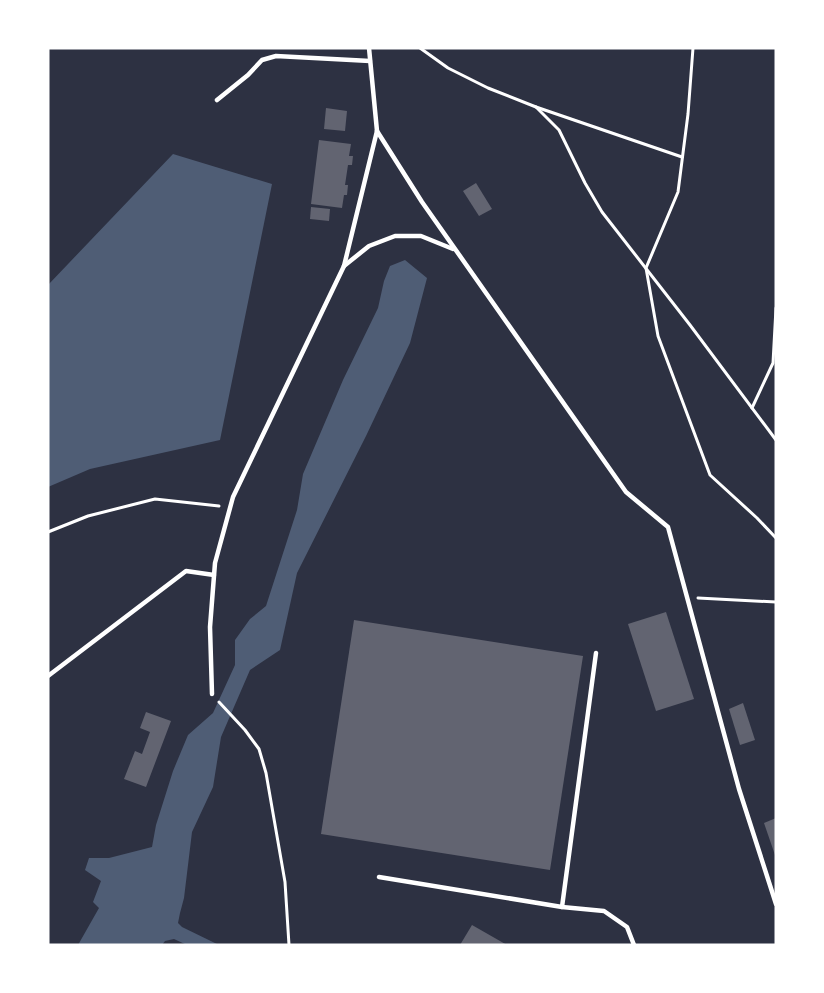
<svg xmlns="http://www.w3.org/2000/svg" width="824" height="993" viewBox="0 0 824 993" font-family="'Sofia Sans Condensed',sans-serif">
<style>
.water{fill:#4f5d75}
.building{fill:#626471}
.lines{fill:none;stroke-linecap:round;stroke-linejoin:round}
.path{stroke:#fff;stroke-width:3}
.service{stroke:#fff;stroke-width:4.5}
</style>
<rect width="100%" height="100%" fill="#2d3142"/>
<!-- water -->
<g class="water">
<path d="M 173,154 L 272,184 L 220,440 L 90,469 L 48,487 L 48,285 Z"/>
<path d="M 405,260 L 427,278 L 410,343 L 366,436 L 297,573 L 280,650 L 250,670 L 221,737 L 213,787 L 192,832 L 184,898 L 180,913 L 178,923 L 182,927 L 219,945 L 187,945 L 174,939 L 165,941 L 162,945 L 78,945 L 99,908 L 93,902 L 101,881 L 85,870 L 89,858 L 109,858 L 152,847 L 156,825 L 173,771 L 188,735 L 213,713 L 235,665 L 235,640 L 250,619 L 266,606 L 297,510 L 303,474 L 343,380 L 378,308 L 384,281 L 390,266 Z"/>
</g>
<!-- building -->
<g class="building">
<path d="M 326,108 L 347,111 L 345,131 L 324,129 Z"/>
<path d="M 319,140 L 351,144 L 349,156 L 353,156 L 352,165 L 348,165 L 345,185 L 348,185 L 347,195 L 344,195 L 342,208 L 311,204 Z"/>
<path d="M 476,183 L 492,209 L 479,216 L 463,191 Z"/>
<path d="M 311,207 L 330,209 L 329,221 L 310,219 Z"/>
<path d="M 666,612 L 694,699 L 656,711 L 628,624 Z"/>
<path d="M 354,620 L 583,656 L 550,870 L 321,834 Z"/>
<path d="M 743,703 L 755,740 L 740,745 L 729,709 Z"/>
<path d="M 146,712 L 171,721 L 146,787 L 124,779 L 135,751 L 142,754 L 150,732 L 140,728 Z"/>
<path d="M 776,818 L 776,858 L 764,823 Z"/>
<path d="M 472,925 L 507,945 L 460,945 Z"/>
</g>
<g class="lines">
<!-- path -->
<g class="path">
<path d="M 420,48 L 448,68 L 488,88 L 536,107 L 559,130 L 585,183 L 602,212 L 690,325 L 776,440"/>
<path d="M 693,48 L 688,114 L 678,192 L 646,268 L 658,336 L 710,475 L 757,518 L 776,538"/>
<path d="M 536,107 L 682,157"/>
<path d="M 752,408 L 773,363 L 776,308"/>
<path d="M 48,532 L 88,516 L 155,499 L 219,506"/>
<path d="M 698,598 L 776,602"/>
<path d="M 219,702 L 245,730 L 259,749 L 266,773 L 285,882 L 289,945"/>
</g>
<!-- service -->
<g class="service">
<path d="M 217,100 L 248,75 L 262,60 L 276,56 L 370,61"/>
<path d="M 377,131 L 422,202 L 626,492 L 668,527 L 739,789 L 776,904"/>
<path d="M 344,266 L 369,246 L 395,236 L 421,236 L 453,249"/>
<path d="M 48,676 L 186,571 L 214,575"/>
<path d="M 212,694 L 210,627 L 215,563 L 233,497 L 344,266 L 377,131 L 369,48"/>
<path d="M 379,877 L 562,907 L 604,911 L 627,927 L 634,945"/>
<path d="M 562,907 L 596,653"/>
</g>
</g>
<!-- border -->
<rect width="824" height="993" fill="none" stroke="#ffffff" stroke-width="99"/>
</svg>
